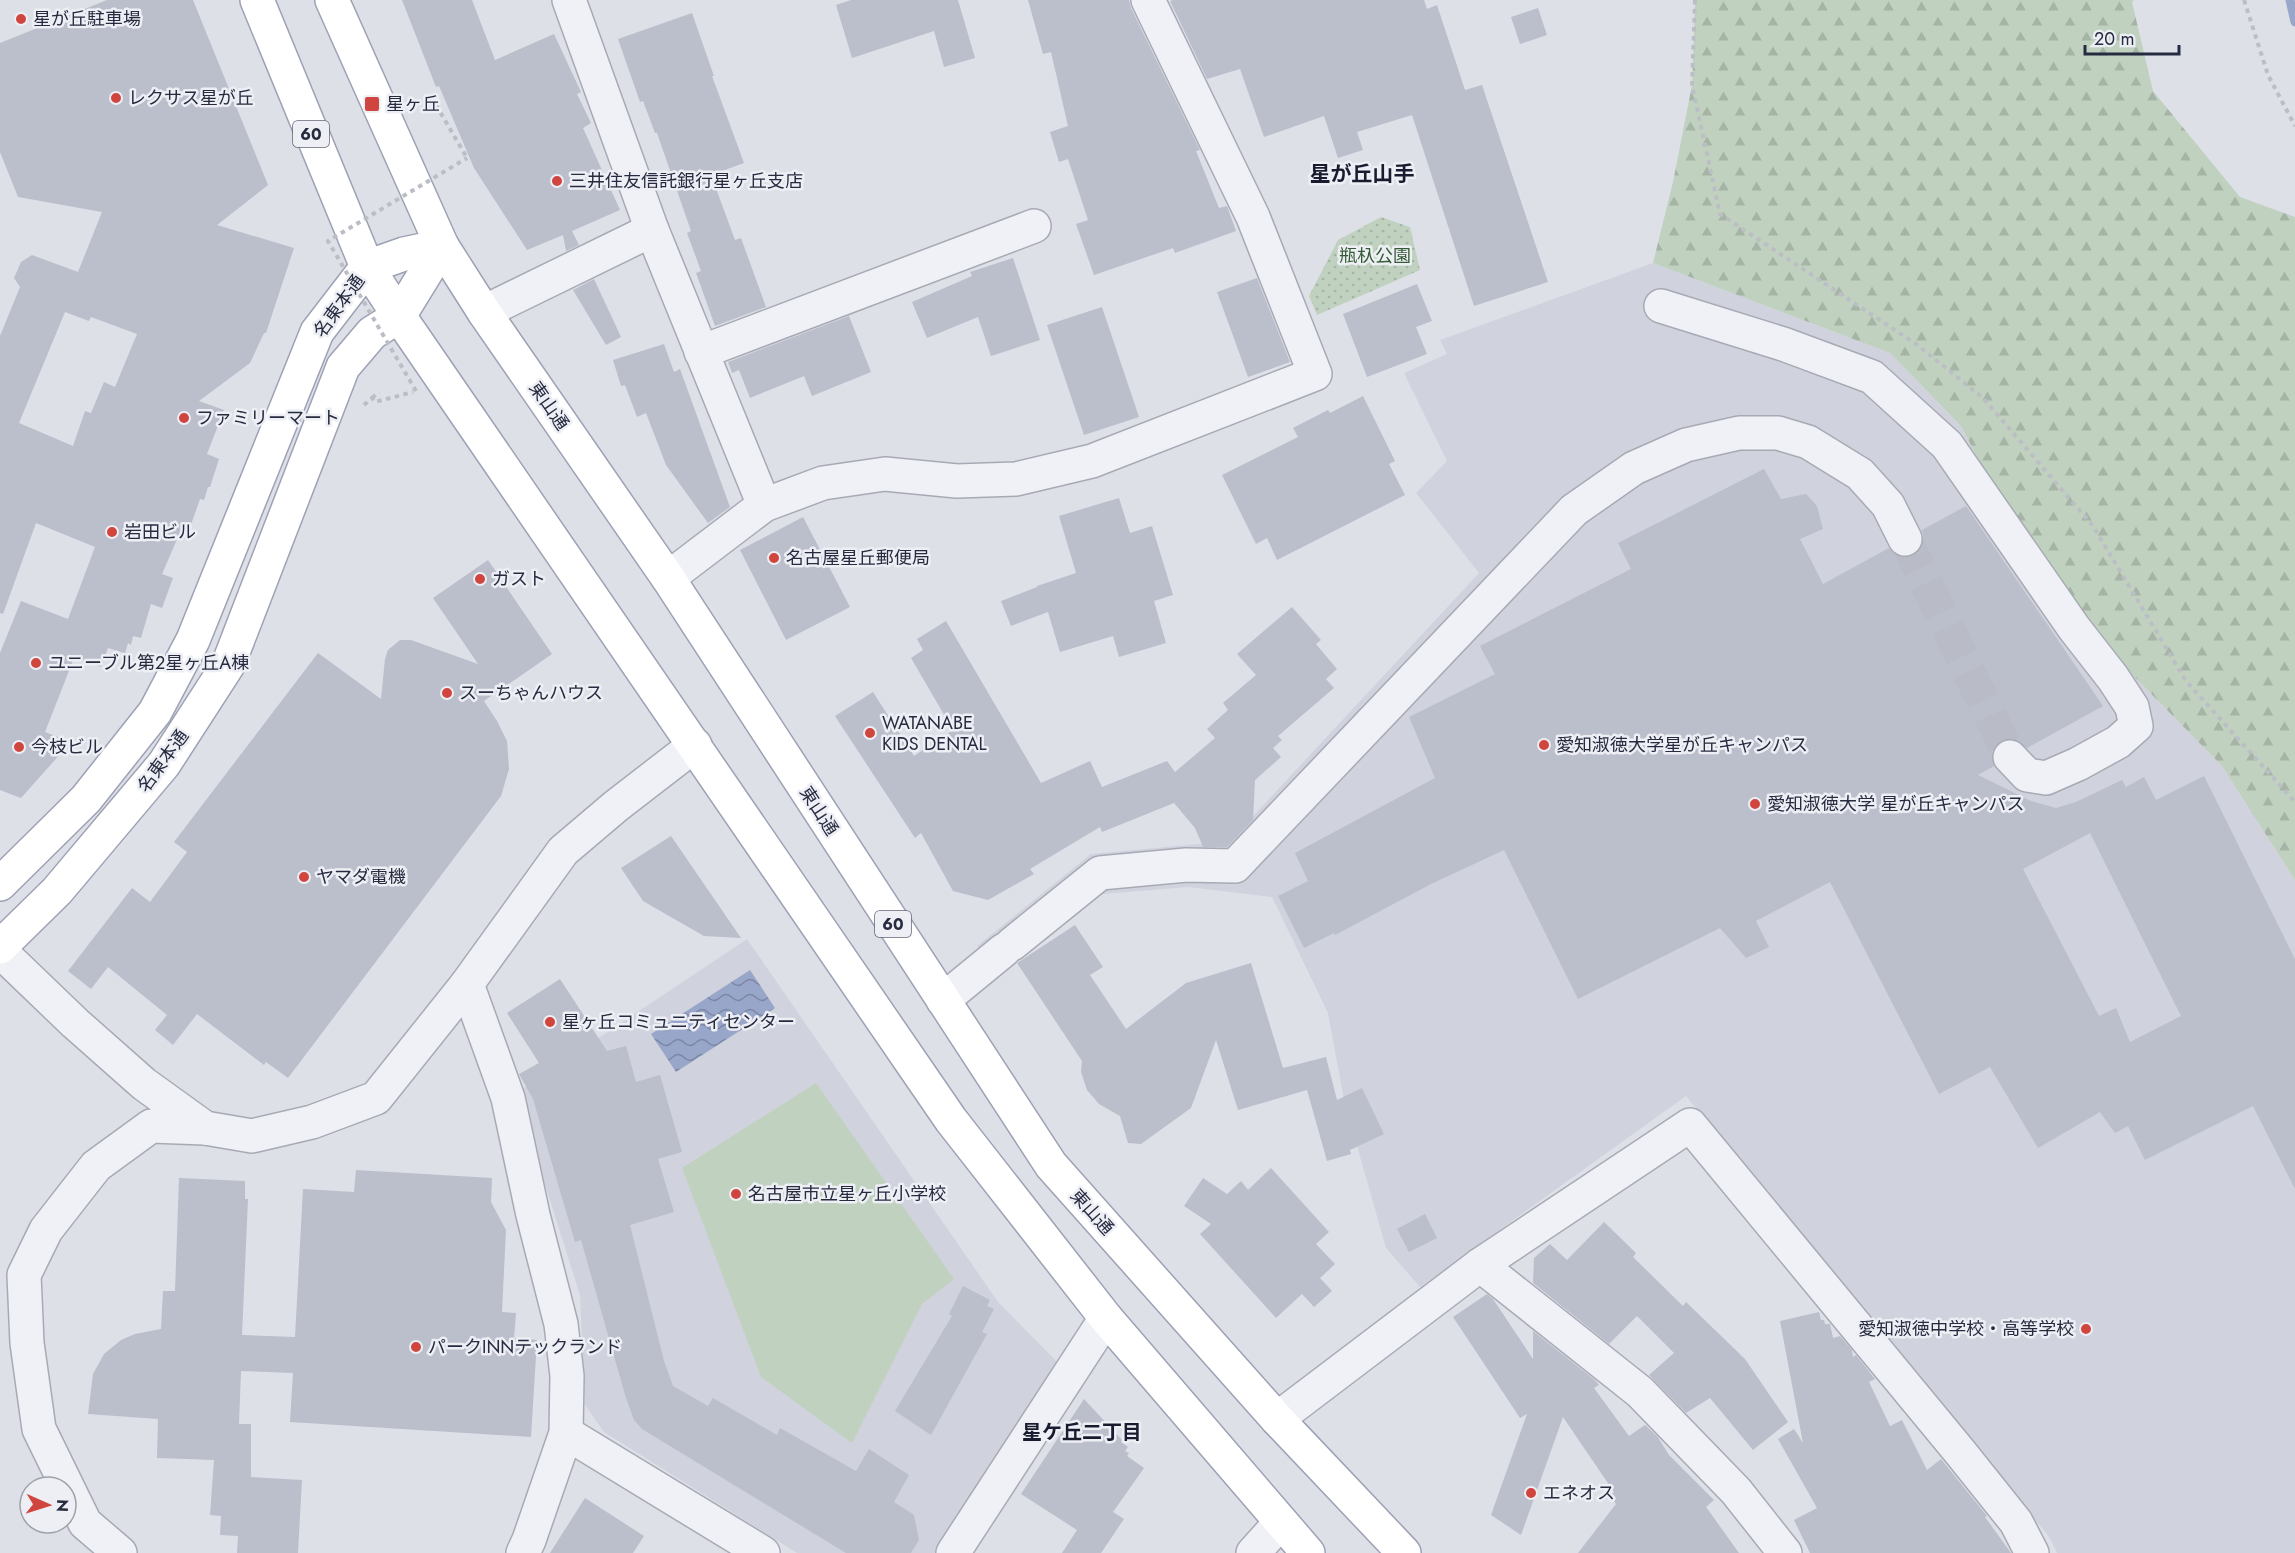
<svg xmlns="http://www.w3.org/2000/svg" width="2295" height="1553" viewBox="0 0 2295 1553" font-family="Jost,'Noto Sans JP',sans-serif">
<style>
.built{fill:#d0d2dd}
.grass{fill:#c0d2bf}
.forest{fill:url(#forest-firs)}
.park{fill:url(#park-dots)}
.water{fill:url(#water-waves)}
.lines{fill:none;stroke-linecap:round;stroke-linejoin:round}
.stream{stroke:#98a6c9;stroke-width:9}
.building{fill:#bbbecb;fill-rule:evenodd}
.minor-tunnel{stroke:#b9bcc6;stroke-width:33;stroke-dasharray:33 16;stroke-linecap:butt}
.minor-casing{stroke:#a7aab5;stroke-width:36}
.major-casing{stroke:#9da1b4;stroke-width:36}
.path{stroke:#bcbec6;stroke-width:4;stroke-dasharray:4.5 4.5;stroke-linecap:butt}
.minor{stroke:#f0f1f6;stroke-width:33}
.major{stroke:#fff;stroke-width:33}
.path-bridge{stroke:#bcbec6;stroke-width:4;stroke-dasharray:4.5 4.5;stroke-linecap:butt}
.poi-dot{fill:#d0463f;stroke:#edeff5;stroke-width:2}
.labels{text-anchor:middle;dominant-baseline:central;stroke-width:5;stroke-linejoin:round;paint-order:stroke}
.shield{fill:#edeff5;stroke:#626676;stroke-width:1.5}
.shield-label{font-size:16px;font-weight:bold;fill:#272b3f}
.poi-label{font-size:18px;fill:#272b3f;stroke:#edeff5;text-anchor:start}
.park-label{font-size:18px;fill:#345b34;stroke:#edeff5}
.street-label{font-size:18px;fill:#272b3f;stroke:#edeff5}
.neighbourhood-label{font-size:20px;font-weight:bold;fill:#191c2f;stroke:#edeff5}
.quarter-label{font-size:21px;font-weight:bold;fill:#191c2f;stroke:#edeff5}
</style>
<defs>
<pattern id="forest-firs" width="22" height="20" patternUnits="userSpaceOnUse" patternTransform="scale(1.5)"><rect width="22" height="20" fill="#c0d2bf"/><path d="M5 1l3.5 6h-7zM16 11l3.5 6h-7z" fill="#a5b4a5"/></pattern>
<pattern id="park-dots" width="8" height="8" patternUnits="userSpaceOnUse" patternTransform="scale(1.5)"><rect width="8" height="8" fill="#c0d2bf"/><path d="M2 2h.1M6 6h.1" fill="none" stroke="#a5b4a5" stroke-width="1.8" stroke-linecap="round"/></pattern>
<pattern id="water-waves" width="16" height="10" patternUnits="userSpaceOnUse" patternTransform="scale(1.5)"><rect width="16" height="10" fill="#98a6c9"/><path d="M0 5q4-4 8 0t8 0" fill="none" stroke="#7c87a5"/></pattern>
</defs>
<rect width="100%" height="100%" fill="#dee0e8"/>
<!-- built -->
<g class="built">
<path d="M 1653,263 L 1890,353 L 1961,426 L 1989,480 L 2111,653 L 2222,766 L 2295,880 L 2295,1553 L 2057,1553 L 2050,1538 L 1686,1096 L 1420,1287 L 1386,1248 L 1344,1100 L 1328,1013 L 1272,897 L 1188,887 L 1103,894 L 1057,922 L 994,972 L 977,946 L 1091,854 L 1230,841 L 1479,573 L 1416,493 L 1447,461 L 1404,373 L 1447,354 L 1440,340 Z"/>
<path d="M 747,939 L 998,1302 L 1063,1368 L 934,1553 L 797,1553 L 604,1432 L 585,1405 L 580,1295 L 516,1093 Z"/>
</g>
<!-- grass -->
<path class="grass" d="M 816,1083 L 954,1279 L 922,1304 L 852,1443 L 761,1377 L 682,1168 Z"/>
<!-- forest -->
<path class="forest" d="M 1695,0 L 2134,0 L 2132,2 L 2153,91 L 2240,197 L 2295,217 L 2295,880 L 2222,766 L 2111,653 L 1989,480 L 1961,426 L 1890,353 L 1653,263 L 1673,182 L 1692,85 Z"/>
<!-- park -->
<path class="park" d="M 1381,217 L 1410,227 L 1420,270 L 1317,315 L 1309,296 L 1338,240 Z"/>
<!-- water -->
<path class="water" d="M 750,970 L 775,1008 L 676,1072 L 651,1034 Z"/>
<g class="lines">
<!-- stream -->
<path class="stream" d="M 2290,0 L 2295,22"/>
</g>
<!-- building -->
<g class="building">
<path d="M 107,0 L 193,0 L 268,185 L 217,225 L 294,248 L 266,333 L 264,333 L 250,363 L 199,401 L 224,410 L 207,454 L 219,459 L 210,487 L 208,487 L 204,500 L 200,499 L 188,533 L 181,530 L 162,574 L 173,578 L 162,608 L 151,604 L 141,638 L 133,636 L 131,645 L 128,643 L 125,653 L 108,648 L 101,667 L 74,658 L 45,732 L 71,742 L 21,798 L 0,790 L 0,653 L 21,601 L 68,619 L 95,547 L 36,523 L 3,614 L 0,613 L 0,336 L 20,287 L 14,278 L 21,262 L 32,255 L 78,272 L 102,212 L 18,197 L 0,152 L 0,43 ZM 65,312 L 89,321 L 91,317 L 137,334 L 115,387 L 104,382 L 91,413 L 85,411 L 73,446 L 19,423 Z"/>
<path d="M 402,0 L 472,0 L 495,60 L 554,34 L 581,92 L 577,94 L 591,123 L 583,128 L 620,210 L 572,231 L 579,245 L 566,251 L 563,235 L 527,250 L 474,168 L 439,86 L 436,87 Z"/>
<path d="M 851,0 L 958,0 L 975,58 L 944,67 L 934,31 L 852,58 L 836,5 Z"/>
<path d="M 1028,0 L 1129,0 L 1131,8 L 1200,150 L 1196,151 L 1219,208 L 1227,206 L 1236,231 L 1175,253 L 1173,248 L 1094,275 L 1076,224 L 1088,220 L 1068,159 L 1059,162 L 1050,132 L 1068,126 L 1051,52 L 1043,54 Z"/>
<path d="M 1173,0 L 1424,0 L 1427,9 L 1437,5 L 1465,90 L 1482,85 L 1548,282 L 1474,306 L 1412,115 L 1357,132 L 1363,150 L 1338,158 L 1324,116 L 1264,137 L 1240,69 L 1207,79 L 1170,1 Z"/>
<path d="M 1538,8 L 1547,35 L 1520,44 L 1511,17 Z"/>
<path d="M 692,13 L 714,76 L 712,76 L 744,163 L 711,175 L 735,240 L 741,238 L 766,307 L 715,326 L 696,273 L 701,271 L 687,233 L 691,231 L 657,133 L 655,133 L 643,101 L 640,102 L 618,39 Z"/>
<path d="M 1013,258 L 1040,340 L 991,356 L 978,317 L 927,338 L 912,302 L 972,276 L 970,272 Z"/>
<path d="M 1257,278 L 1290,362 L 1248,377 L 1217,292 Z"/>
<path d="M 594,279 L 621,337 L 606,345 L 573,290 Z"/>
<path d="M 1417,284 L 1432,321 L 1416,327 L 1427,354 L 1367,377 L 1343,314 Z"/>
<path d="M 1102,307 L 1139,417 L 1084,435 L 1047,325 Z"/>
<path d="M 849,316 L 871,372 L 812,396 L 804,376 L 750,398 L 739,370 L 732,373 L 728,362 Z"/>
<path d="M 664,344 L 674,372 L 680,369 L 730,507 L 708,523 L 666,465 L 646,413 L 637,417 L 625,385 L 621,386 L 613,360 Z"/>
<path d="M 1363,396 L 1395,461 L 1389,464 L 1405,495 L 1277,560 L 1267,538 L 1256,544 L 1222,475 L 1298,437 L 1293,428 L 1328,410 L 1330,413 Z"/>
<path d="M 1764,469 L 1781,499 L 1806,494 L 1817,506 L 1823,529 L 1800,539 L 1823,584 L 1889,548 L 1895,555 L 1903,558 L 1914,555 L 1921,549 L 1924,541 L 1922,530 L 1966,506 L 2103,706 L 2027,748 L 2015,739 L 2005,739 L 1998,743 L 1992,752 L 1994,766 L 1978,775 L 2031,801 L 2056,808 L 2076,802 L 2122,780 L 2126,787 L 2144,777 L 2156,800 L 2204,776 L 2295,959 L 2295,1189 L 2253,1106 L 2145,1160 L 2128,1126 L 2115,1133 L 2100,1112 L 2038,1148 L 1990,1067 L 1939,1094 L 1830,882 L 1756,921 L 1769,947 L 1746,958 L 1720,928 L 1578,999 L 1504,850 L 1431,884 L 1335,935 L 1334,933 L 1304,948 L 1278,896 L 1308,881 L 1295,853 L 1435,778 L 1409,717 L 1495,674 L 1480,646 L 1631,569 L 1618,543 ZM 2090,833 L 2181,1016 L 2130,1042 L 2116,1008 L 2099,1016 L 2023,869 Z"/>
<path d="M 1119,498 L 1130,533 L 1152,526 L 1173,595 L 1154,601 L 1166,643 L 1119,657 L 1113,636 L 1060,652 L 1048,612 L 1011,626 L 1001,601 L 1037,587 L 1037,586 L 1076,573 L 1059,516 Z"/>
<path d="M 803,517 L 850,607 L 786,640 L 740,550 Z"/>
<path d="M 488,560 L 552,654 L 484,701 L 497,721 L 507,741 L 509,769 L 501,796 L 288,1078 L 266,1062 L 264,1065 L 197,1014 L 173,1045 L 155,1030 L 167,1015 L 108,967 L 91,989 L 68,971 L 132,888 L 150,902 L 187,852 L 174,842 L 318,653 L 381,699 L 385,659 L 388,650 L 400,640 L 411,640 L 478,664 L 433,598 Z"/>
<path d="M 1292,607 L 1321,640 L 1316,644 L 1337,669 L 1326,679 L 1334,688 L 1278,736 L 1282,740 L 1273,748 L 1281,757 L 1255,780 L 1253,820 L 1227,847 L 1203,847 L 1195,828 L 1174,803 L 1102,832 L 1100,827 L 1030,869 L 1034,874 L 988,900 L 953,891 L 921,833 L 915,838 L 835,716 L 873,692 L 914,756 L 953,730 L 911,658 L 923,650 L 917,639 L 946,621 L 1041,783 L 1090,761 L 1102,787 L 1167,761 L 1175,772 L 1215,738 L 1207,729 L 1228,710 L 1223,703 L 1256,675 L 1237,654 Z"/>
<path d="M 671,836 L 741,938 L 704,936 L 643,901 L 621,868 Z"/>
<path d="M 1075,925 L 1103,967 L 1090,975 L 1126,1029 L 1186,983 L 1251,963 L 1283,1068 L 1326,1057 L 1337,1100 L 1362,1088 L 1384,1134 L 1350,1150 L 1351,1154 L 1327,1161 L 1307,1090 L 1238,1110 L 1216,1040 L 1191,1108 L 1141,1144 L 1128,1143 L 1120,1116 L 1099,1104 L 1087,1090 L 1081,1072 L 1082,1061 L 1017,963 Z"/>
<path d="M 560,979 L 607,1051 L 626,1046 L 636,1082 L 660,1075 L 682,1152 L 658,1159 L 674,1212 L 630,1225 L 664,1361 L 673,1386 L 708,1406 L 713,1398 L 777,1435 L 780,1428 L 856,1471 L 869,1449 L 909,1475 L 894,1502 L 914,1515 L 919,1540 L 911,1553 L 846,1553 L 642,1429 L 634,1420 L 626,1398 L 581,1240 L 575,1242 L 533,1099 L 519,1074 L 539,1063 L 507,1013 Z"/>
<path d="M 1271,1168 L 1329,1232 L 1316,1244 L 1335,1264 L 1320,1278 L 1332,1291 L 1314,1307 L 1302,1294 L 1276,1318 L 1200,1234 L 1211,1224 L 1184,1206 L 1203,1178 L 1227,1194 L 1241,1181 L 1248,1190 Z"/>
<path d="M 356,1170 L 492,1178 L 491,1202 L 506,1230 L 502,1312 L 516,1313 L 514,1338 L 537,1340 L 531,1437 L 290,1422 L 293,1373 L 241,1371 L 239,1424 L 251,1424 L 251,1477 L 302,1480 L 298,1553 L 237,1553 L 238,1536 L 220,1535 L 221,1516 L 210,1515 L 214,1460 L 157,1458 L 158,1419 L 88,1414 L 93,1374 L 104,1354 L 121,1340 L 135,1334 L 161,1329 L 163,1291 L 175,1291 L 179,1178 L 245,1181 L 245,1199 L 248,1199 L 242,1335 L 295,1337 L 303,1189 L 354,1192 Z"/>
<path d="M 1425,1214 L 1437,1238 L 1409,1252 L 1397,1229 Z"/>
<path d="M 1604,1222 L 1636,1253 L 1633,1257 L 1683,1306 L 1686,1302 L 1745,1359 L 1788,1422 L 1753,1450 L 1710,1398 L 1686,1413 L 1649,1375 L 1674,1353 L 1637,1316 L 1609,1344 L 1533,1283 L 1534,1258 L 1550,1244 L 1567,1260 Z"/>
<path d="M 963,1286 L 990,1300 L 987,1306 L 994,1309 L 982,1332 L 987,1334 L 931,1435 L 895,1411 L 952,1316 L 949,1314 Z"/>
<path d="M 1487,1294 L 1493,1299 L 1533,1359 L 1533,1331 L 1595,1380 L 1599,1385 L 1594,1388 L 1629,1436 L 1645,1425 L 1657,1436 L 1669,1455 L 1714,1500 L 1706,1507 L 1739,1553 L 1578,1553 L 1616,1504 L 1610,1495 L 1614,1492 L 1563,1417 L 1521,1535 L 1491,1515 L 1527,1414 L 1520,1418 L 1453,1317 Z"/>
<path d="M 1819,1312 L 1821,1320 L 1824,1320 L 1825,1324 L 1830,1324 L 1833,1338 L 1840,1336 L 1852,1350 L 1853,1357 L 1856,1355 L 1875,1379 L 1869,1382 L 1890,1426 L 1902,1420 L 1927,1470 L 1941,1459 L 1987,1516 L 1985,1517 L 2011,1553 L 1810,1553 L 1794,1520 L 1817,1508 L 1778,1439 L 1794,1429 L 1803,1443 L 1780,1321 Z"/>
<path d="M 1084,1399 L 1122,1440 L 1121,1442 L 1128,1447 L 1125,1451 L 1129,1453 L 1127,1456 L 1144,1468 L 1113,1512 L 1124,1519 L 1101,1553 L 1062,1553 L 1077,1530 L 1021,1494 Z"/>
<path d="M 585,1498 L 644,1536 L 633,1553 L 550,1553 Z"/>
</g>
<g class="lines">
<!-- minor-tunnel -->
<path class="minor-tunnel" d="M 1905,539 L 2010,757"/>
<defs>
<g id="minor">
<path d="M 569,0 L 652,230 L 764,505"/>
<path d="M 1661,306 L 1783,344 L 1872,377 L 1947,445 L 2074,628 L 2113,678 L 2132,707 L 2136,726 L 2118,742 L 2078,764 L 2046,778 L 2027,775 L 2010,757"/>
<path d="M 484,312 L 652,230"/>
<path d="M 701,352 L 1034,226"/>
<path d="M 668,578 L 764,505 L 823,483 L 885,474 L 957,481 L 1016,479 L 1092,461 L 1315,374 L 1253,217 L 1148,0"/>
<path d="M 1012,944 L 1100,873 L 1186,865 L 1235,866 L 1574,510 L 1634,468 L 1686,445 L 1739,433 L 1778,433 L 1808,442 L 1860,474 L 1888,505 L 1905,539"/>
<path d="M 0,951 L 75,1023 L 144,1084 L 205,1128 L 252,1136 L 312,1122 L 376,1098 L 467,984 L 563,851 L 616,806 L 695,745"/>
<path d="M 467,984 L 508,1098 L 533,1215 L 561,1324 L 567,1376 L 566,1433 L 529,1540 L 523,1553"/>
<path d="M 943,1000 L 1004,950"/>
<path d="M 1480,1265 L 1640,1392 L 1736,1491 L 1785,1553"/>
<path d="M 1277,1419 L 1480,1265 L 1690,1125 L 1960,1452 L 2016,1522 L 2032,1553"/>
<path d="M 566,1433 L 763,1553"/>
<path d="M 120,1553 L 85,1523 L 39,1429 L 27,1343 L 24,1275 L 46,1230 L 96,1166 L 151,1126 L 205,1128"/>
<path d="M 953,1553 L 1106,1318"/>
<path d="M 1253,1553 L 1281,1522"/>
</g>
<g id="major">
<path d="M 257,0 L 367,267 L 399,316 L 951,1120 L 1106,1318 L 1308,1553"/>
<path d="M 332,0 L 442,246 L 484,312 L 668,578 L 1051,1165 L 1277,1419 L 1404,1553"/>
<path d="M 0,884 L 86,799 L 155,712 L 193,640 L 317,332 L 367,267 L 404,254 L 442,246"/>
<path d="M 0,947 L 57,891 L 164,764 L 228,665 L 343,367 L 372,333 L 399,316 L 442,246"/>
</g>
</defs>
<!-- minor casing -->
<use href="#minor" class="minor-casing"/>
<!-- major casing -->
<use href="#major" class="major-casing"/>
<!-- path -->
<g class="path">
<path d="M 1695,0 L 1692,85 L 1720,214 L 1916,344 L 1983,398 L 2093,526 L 2186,681 L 2295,802"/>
<path d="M 2244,0 L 2268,75 L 2295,126"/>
<path d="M 436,105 L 467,158"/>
<path d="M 372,398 L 379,392"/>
<path d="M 364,405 L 372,398 L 375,402 L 413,392"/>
</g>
<!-- minor -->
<use href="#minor" class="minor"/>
<!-- major -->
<use href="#major" class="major"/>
<!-- path-bridge -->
<path class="path-bridge" d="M 416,391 L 328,241 L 467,158"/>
</g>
<!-- markers -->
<g class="poi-dot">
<circle cx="21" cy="19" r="6"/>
<circle cx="116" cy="98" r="6"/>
<rect x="364" y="96" width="16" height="16" rx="3"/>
<circle cx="557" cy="181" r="6"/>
<circle cx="184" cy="418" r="6"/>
<circle cx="112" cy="532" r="6"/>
<circle cx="774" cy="558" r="6"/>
<circle cx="480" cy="579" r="6"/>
<circle cx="36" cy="663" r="6"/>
<circle cx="447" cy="693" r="6"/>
<circle cx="870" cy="733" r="6"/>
<circle cx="1544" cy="745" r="6"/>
<circle cx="19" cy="747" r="6"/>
<circle cx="1755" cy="804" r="6"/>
<circle cx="304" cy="877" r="6"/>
<circle cx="550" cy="1022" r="6"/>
<circle cx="736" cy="1194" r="6"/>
<circle cx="2086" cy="1329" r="6"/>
<circle cx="416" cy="1347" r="6"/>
<circle cx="1531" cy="1493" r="6"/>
</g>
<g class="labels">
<!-- shield labels -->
<g class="shield">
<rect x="293" y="121" width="36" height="26" rx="4.5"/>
<rect x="875" y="911" width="36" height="26" rx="4.5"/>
</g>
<g class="shield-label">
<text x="311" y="134">60</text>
<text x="893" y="924">60</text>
</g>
<!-- poi labels -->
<g class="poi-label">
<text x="33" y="19">星が丘駐車場</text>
<text x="128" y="98">レクサス星が丘</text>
<text x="386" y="104">星ヶ丘</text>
<text x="569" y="181">三井住友信託銀行星ヶ丘支店</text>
<text x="196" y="418">ファミリーマート</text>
<text x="124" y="532">岩田ビル</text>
<text x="786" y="558">名古屋星丘郵便局</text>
<text x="492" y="579">ガスト</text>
<text x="48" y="663">ユニーブル第2星ヶ丘A棟</text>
<text x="459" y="693">スーちゃんハウス</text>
<text x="882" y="723">WATANABE<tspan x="882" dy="21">KIDS DENTAL</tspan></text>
<text x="1556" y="745">愛知淑徳大学星が丘キャンパス</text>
<text x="31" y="747">今枝ビル</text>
<text x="1767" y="804">愛知淑徳大学 星が丘キャンパス</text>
<text x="316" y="877">ヤマダ電機</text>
<text x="562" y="1022">星ヶ丘コミュニティセンター</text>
<text x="748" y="1194">名古屋市立星ヶ丘小学校</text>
<text x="2074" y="1329" text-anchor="end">愛知淑徳中学校・高等学校</text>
<text x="428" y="1347">パークINNテックランド</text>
<text x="1543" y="1493">エネオス</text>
</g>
<!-- park labels -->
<g class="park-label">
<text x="1375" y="256">瓶杁公園</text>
</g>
<!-- street labels -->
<g class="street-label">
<text transform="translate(339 306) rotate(-54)">名東本通</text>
<text transform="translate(549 406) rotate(55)">東山通</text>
<text transform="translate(163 761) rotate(-54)">名東本通</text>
<text transform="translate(819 811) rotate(57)">東山通</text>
<text transform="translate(1092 1212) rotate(48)">東山通</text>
</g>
<!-- neighbourhood labels -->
<g class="neighbourhood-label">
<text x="1082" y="1432">星ケ丘二丁目</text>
</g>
<!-- quarter labels -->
<g class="quarter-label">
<text x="1362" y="174">星が丘山手</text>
</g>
</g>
<!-- north arrow -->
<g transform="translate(48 1505) rotate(93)"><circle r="28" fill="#edeff5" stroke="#9ea1ac" stroke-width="1.5"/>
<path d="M0-4.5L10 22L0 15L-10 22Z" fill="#d0463f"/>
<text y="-9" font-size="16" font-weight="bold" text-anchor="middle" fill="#272b3f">N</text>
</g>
<!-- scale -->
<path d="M2085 45v9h94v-9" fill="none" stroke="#272b3f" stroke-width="3"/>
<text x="2094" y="45" font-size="18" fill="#272b3f" stroke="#edeff5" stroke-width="4.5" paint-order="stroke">20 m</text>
</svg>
